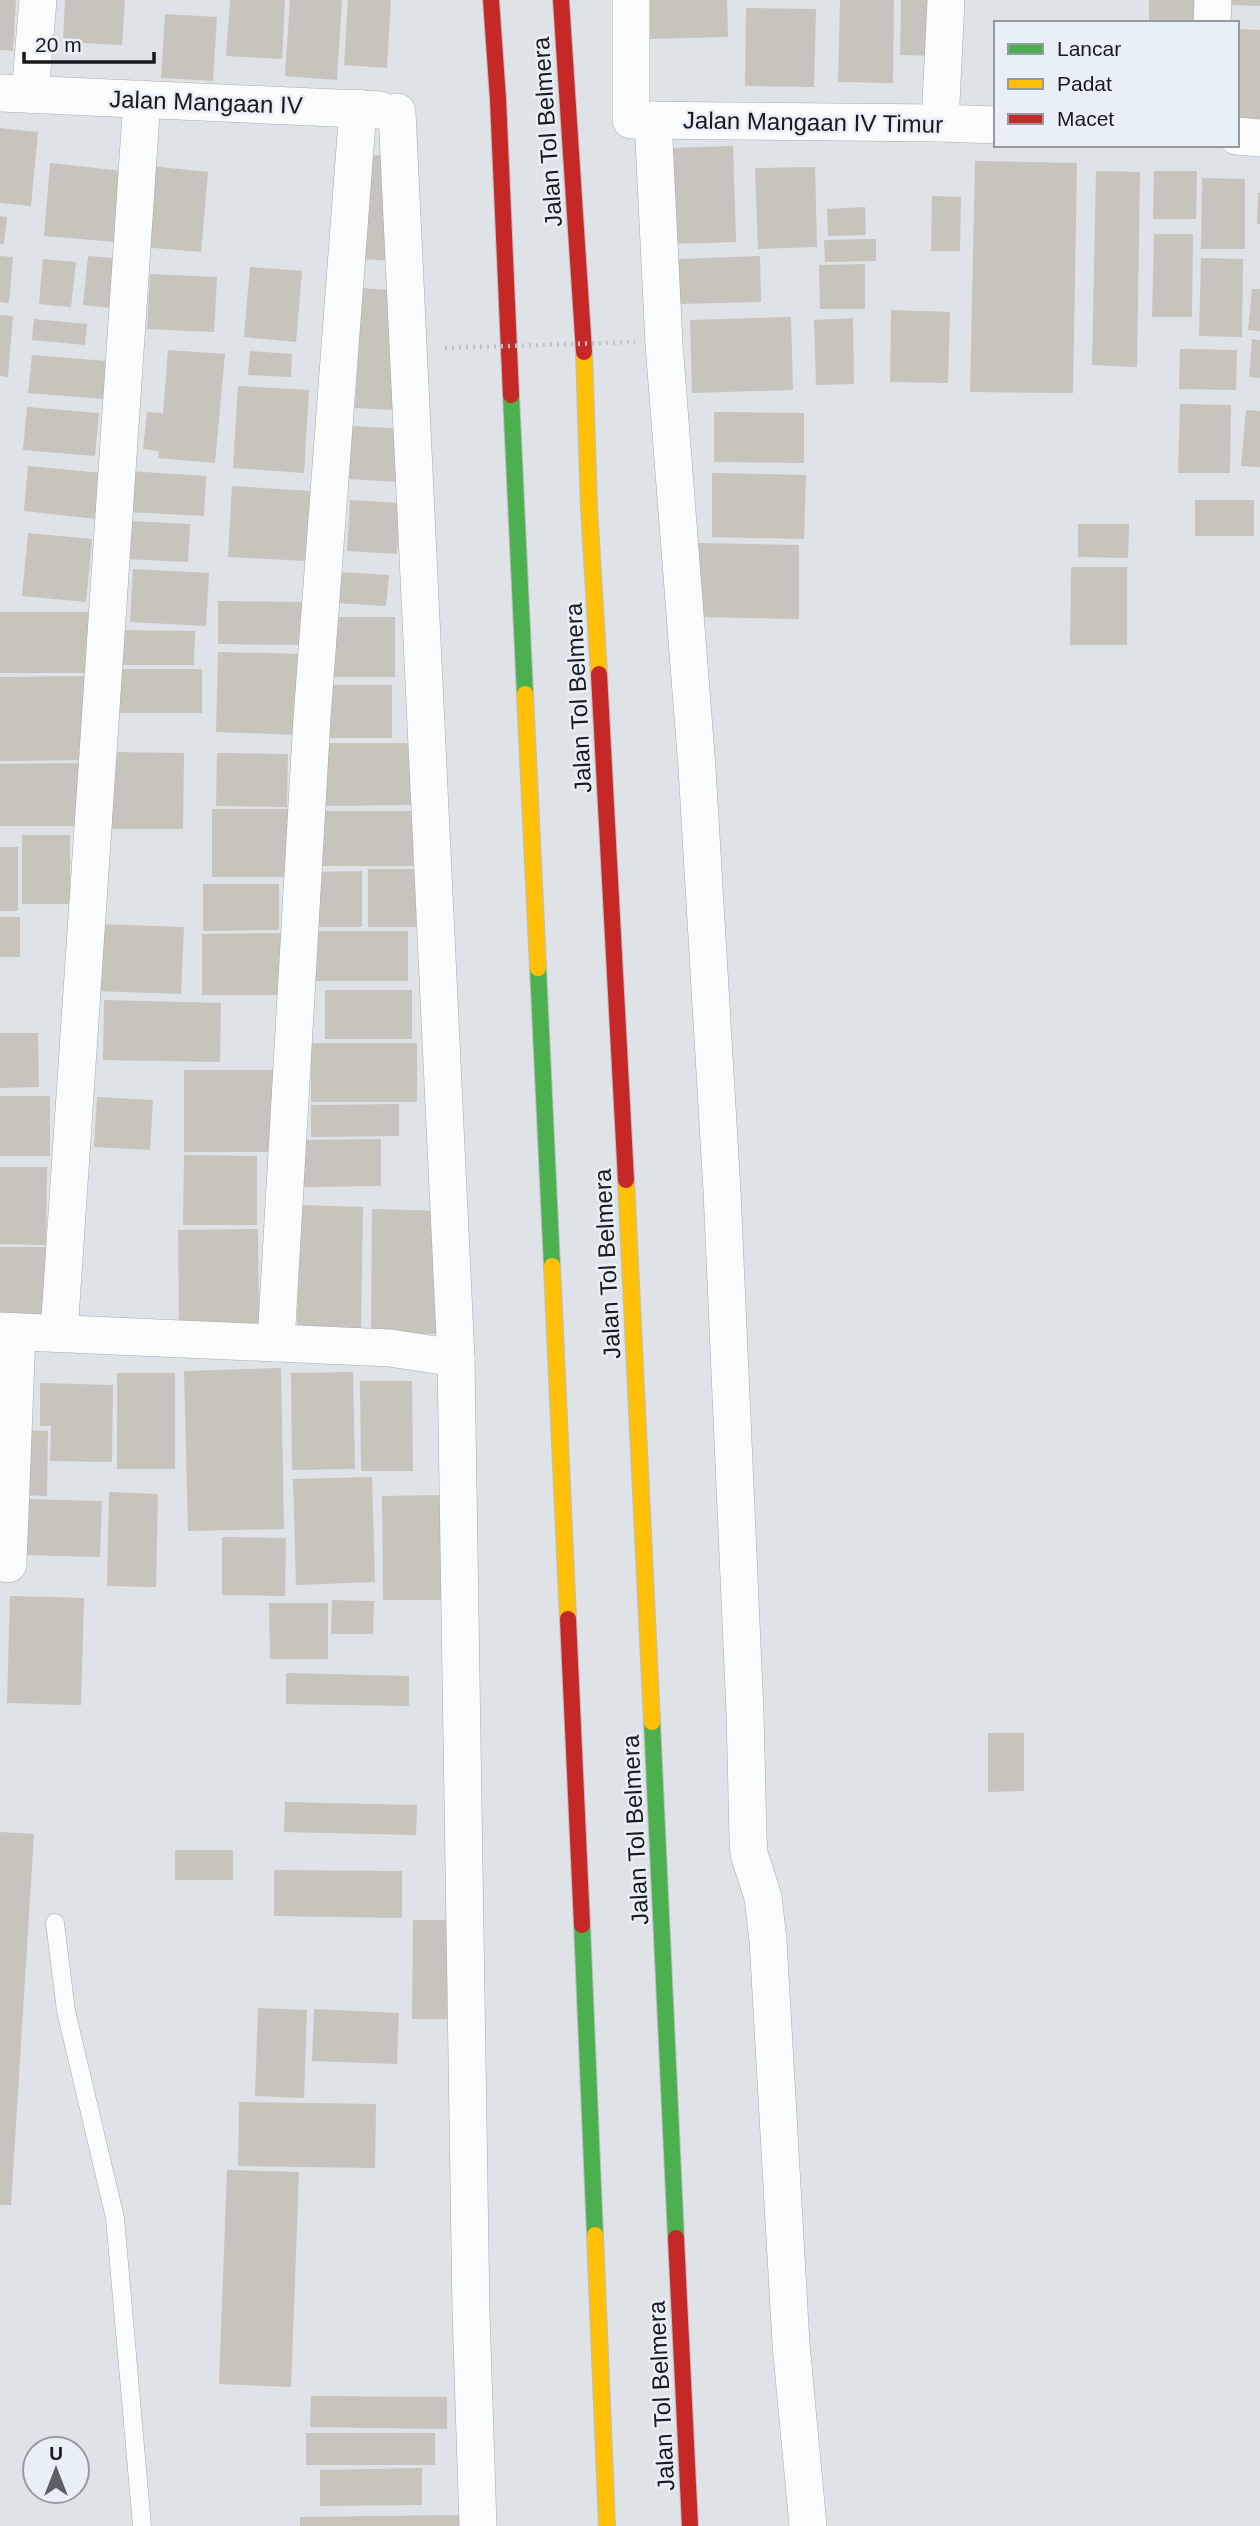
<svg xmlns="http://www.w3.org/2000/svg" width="1260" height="2526" viewBox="0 0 1260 2526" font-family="Helvetica,sans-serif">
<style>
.building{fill:#c7c3bd}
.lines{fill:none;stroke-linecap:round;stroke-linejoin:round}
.lane-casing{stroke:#a8aaad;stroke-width:19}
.street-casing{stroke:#a8aaad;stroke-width:38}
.fast-casing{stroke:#bdbec0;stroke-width:18}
.slow-casing{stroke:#bdbec0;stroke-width:18}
.jam-casing{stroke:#bdbec0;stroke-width:18}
.lane{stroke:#fafbfb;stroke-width:18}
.street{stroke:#fafbfb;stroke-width:37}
.fast{stroke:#4caf50;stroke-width:16}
.slow{stroke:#ffc107;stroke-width:16}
.jam{stroke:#c62828;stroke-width:16}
.path-bridge{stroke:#c1c2c3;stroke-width:4.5;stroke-dasharray:2 5;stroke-linecap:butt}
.labels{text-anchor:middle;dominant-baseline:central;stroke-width:5;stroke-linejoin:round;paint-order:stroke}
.street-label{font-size:24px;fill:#181a1d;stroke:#e9eff6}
</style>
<rect width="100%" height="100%" fill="#dfe2e6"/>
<!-- building -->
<g class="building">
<path d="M 0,0 L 16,0 L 13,51 L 0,50 Z"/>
<path d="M 65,0 L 125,0 L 122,45 L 63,42 Z"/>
<path d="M 230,0 L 285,0 L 282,59 L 226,56 Z"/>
<path d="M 290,0 L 342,0 L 337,80 L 285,76 Z"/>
<path d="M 348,0 L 391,0 L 387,68 L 344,65 Z"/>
<path d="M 647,0 L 727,0 L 728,37 L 648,39 Z"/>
<path d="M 840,0 L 894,0 L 893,83 L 838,82 Z"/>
<path d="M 901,0 L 941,0 L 940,56 L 900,55 Z"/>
<path d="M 1149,0 L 1202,0 L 1201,23 L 1149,23 Z"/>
<path d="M 1232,0 L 1260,0 L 1260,6 L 1232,5 Z"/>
<path d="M 746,8 L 816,9 L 814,87 L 745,86 Z"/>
<path d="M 165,14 L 217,17 L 213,81 L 161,78 Z"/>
<path d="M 1237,29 L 1260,30 L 1260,120 L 1237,119 Z"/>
<path d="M 0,128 L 38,132 L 31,206 L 0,203 Z"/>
<path d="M 733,146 L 736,242 L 672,244 L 670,148 Z"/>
<path d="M 369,155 L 397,156 L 391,261 L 363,259 Z"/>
<path d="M 975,161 L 1077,163 L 1073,393 L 970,392 Z"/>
<path d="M 50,163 L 122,171 L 116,242 L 44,236 Z"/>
<path d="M 150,166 L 208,172 L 201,252 L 142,247 Z"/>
<path d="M 815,167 L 817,247 L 758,249 L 755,168 Z"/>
<path d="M 1096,171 L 1140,172 L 1137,367 L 1092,365 Z"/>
<path d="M 1154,171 L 1197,171 L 1196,219 L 1153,219 Z"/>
<path d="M 1202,178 L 1245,179 L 1245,249 L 1201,249 Z"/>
<path d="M 1258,193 L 1260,193 L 1260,224 L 1257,224 Z"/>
<path d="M 932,196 L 961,197 L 960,251 L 931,251 Z"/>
<path d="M 865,207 L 866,235 L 828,236 L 827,209 Z"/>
<path d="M 0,216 L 7,217 L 4,244 L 0,244 Z"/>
<path d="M 1154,234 L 1193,234 L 1192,317 L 1152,317 Z"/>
<path d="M 876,239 L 876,261 L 825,262 L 824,240 Z"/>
<path d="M 0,256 L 13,257 L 9,303 L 0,302 Z"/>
<path d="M 88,256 L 125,259 L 120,309 L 83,305 Z"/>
<path d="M 760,256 L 761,302 L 679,304 L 678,259 Z"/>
<path d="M 1201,258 L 1243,259 L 1242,337 L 1199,336 Z"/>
<path d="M 43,259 L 76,262 L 71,307 L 39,304 Z"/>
<path d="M 865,264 L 865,309 L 820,309 L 819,265 Z"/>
<path d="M 250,267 L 302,271 L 296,342 L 244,337 Z"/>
<path d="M 150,274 L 217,277 L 214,332 L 147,329 Z"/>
<path d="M 362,288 L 402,291 L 395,410 L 355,408 Z"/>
<path d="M 1252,289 L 1260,289 L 1260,331 L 1248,330 Z"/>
<path d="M 891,310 L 950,312 L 948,383 L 890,382 Z"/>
<path d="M 0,315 L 13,316 L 8,377 L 0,376 Z"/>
<path d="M 791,317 L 793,390 L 692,393 L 690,320 Z"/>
<path d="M 853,318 L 854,384 L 816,385 L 814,320 Z"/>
<path d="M 34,319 L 87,324 L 85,345 L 32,340 Z"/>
<path d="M 1252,339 L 1260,340 L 1260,378 L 1249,377 Z"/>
<path d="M 1180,349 L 1237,350 L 1236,390 L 1179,389 Z"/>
<path d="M 168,350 L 225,354 L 215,463 L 158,458 L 159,451 L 143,449 L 147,412 L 163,413 Z"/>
<path d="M 250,351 L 292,354 L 291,377 L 248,375 Z"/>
<path d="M 32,355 L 106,361 L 103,399 L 28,393 Z"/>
<path d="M 238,386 L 309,390 L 304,473 L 233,468 Z"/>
<path d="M 1180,404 L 1231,405 L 1230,473 L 1178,473 Z"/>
<path d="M 27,407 L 99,413 L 95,456 L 23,450 Z"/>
<path d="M 1246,410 L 1260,411 L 1260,467 L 1241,466 Z"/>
<path d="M 714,412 L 804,413 L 804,463 L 714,462 Z"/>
<path d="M 352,426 L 404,429 L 400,482 L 349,479 Z"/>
<path d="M 28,466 L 102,473 L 97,519 L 24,511 Z"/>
<path d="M 129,471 L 206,476 L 204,516 L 127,512 Z"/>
<path d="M 712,473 L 806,475 L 804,539 L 712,537 Z"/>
<path d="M 232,486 L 312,491 L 307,561 L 228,557 Z"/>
<path d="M 350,500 L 400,503 L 397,554 L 347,551 Z"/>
<rect x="1195" y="500" width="59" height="36"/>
<path d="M 128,521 L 190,524 L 188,562 L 126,559 Z"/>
<path d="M 1078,524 L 1129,524 L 1128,558 L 1078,557 Z"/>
<path d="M 28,533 L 92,539 L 86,602 L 22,596 Z"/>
<path d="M 698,543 L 799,545 L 799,619 L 696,617 Z"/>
<path d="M 1071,567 L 1127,567 L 1127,645 L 1070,645 Z"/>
<path d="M 133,569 L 209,573 L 206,626 L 130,622 Z"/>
<path d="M 339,572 L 389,575 L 386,606 L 337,603 Z"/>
<path d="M 218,601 L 310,602 L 309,645 L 218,644 Z"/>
<rect x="0" y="612" width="91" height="61"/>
<rect x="327" y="617" width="68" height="60"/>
<path d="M 113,630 L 195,631 L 194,665 L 112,665 Z"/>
<path d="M 218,652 L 302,654 L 299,735 L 216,732 Z"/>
<rect x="110" y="669" width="92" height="44"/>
<path d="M 89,676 L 89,760 L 0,761 L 0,677 Z"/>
<path d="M 325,685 L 392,685 L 392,738 L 324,738 Z"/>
<path d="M 322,743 L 414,743 L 414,805 L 322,806 Z"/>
<path d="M 109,752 L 184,753 L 183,829 L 108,829 Z"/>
<path d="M 217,753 L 288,754 L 287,807 L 216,806 Z"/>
<path d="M 81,763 L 81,826 L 0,826 L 0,764 Z"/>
<rect x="212" y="809" width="83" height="68"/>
<path d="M 319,811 L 414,811 L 413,866 L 319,866 Z"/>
<rect x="22" y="835" width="48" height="69"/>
<rect x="0" y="847" width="18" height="64"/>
<rect x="368" y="869" width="48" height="58"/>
<path d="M 362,871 L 362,927 L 315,927 L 315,872 Z"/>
<path d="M 203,884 L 279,884 L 279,930 L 203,931 Z"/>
<rect x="0" y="917" width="20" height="40"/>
<path d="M 97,924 L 184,927 L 181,994 L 94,991 Z"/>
<rect x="314" y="931" width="94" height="50"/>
<path d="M 285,933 L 286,995 L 202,995 L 202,934 Z"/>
<rect x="325" y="990" width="87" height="49"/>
<path d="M 104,1000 L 221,1003 L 220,1062 L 103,1060 Z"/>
<path d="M 0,1033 L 38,1033 L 39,1087 L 0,1088 Z"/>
<rect x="311" y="1043" width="106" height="59"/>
<rect x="184" y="1070" width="95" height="82"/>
<rect x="0" y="1096" width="50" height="60"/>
<path d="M 97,1097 L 153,1100 L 150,1150 L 94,1147 Z"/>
<path d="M 399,1104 L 399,1136 L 311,1137 L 311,1105 Z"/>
<path d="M 381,1139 L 381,1186 L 304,1187 L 304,1140 Z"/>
<path d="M 184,1155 L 257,1156 L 257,1225 L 183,1225 Z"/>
<path d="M 0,1167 L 47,1167 L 46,1245 L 0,1244 Z"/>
<path d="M 300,1205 L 363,1207 L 361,1330 L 297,1328 Z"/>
<path d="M 372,1209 L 444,1211 L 442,1334 L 371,1333 Z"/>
<path d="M 258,1229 L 259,1326 L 179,1326 L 178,1230 Z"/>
<path d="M 0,1247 L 46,1247 L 45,1326 L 0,1326 Z"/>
<path d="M 281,1368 L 284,1529 L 188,1531 L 184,1371 Z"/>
<path d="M 353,1372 L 355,1469 L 292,1470 L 291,1373 Z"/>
<rect x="117" y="1373" width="58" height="96"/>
<path d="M 360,1381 L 412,1381 L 413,1471 L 361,1471 Z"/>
<path d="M 40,1383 L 113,1385 L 112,1462 L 50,1461 L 51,1426 L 40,1426 Z"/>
<path d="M 22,1430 L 48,1431 L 47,1496 L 20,1495 Z"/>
<path d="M 372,1477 L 375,1582 L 296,1585 L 293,1479 Z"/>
<path d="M 109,1492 L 158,1494 L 156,1587 L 107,1586 Z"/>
<path d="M 446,1495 L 447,1600 L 383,1600 L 382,1496 Z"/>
<path d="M 23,1499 L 102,1501 L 100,1557 L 22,1555 Z"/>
<path d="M 222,1537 L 286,1538 L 285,1596 L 222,1595 Z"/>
<path d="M 10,1596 L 84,1598 L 81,1705 L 7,1703 Z"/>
<path d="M 332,1600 L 374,1601 L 373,1634 L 331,1634 Z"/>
<path d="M 269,1603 L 328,1603 L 328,1659 L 270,1659 Z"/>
<path d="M 286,1673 L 409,1676 L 409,1706 L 286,1704 Z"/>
<path d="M 988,1733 L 1024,1733 L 1024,1791 L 988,1792 Z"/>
<path d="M 285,1802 L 417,1805 L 416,1835 L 284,1832 Z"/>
<path d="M 0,1832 L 34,1834 L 11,2205 L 0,2205 Z"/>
<rect x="175" y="1850" width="58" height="30"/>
<path d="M 274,1870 L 402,1871 L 402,1918 L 274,1916 Z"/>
<path d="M 413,1920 L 455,1920 L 453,2019 L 412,2019 Z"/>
<path d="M 258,2008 L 307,2010 L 304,2098 L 255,2096 Z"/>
<path d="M 314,2009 L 399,2013 L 397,2064 L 312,2061 Z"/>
<path d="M 239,2102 L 376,2104 L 375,2168 L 238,2166 Z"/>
<path d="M 227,2170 L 299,2172 L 291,2387 L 219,2384 Z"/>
<path d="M 311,2396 L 447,2397 L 447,2429 L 310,2427 Z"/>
<rect x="306" y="2433" width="129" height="32"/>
<path d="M 422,2468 L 422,2505 L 320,2506 L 320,2470 Z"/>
<path d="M 463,2515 L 464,2526 L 300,2526 L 300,2517 Z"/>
</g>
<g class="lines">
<defs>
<path id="lane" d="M 55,1923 L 66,2011 L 115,2218 L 142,2526"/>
<g id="street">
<path d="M 631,0 L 631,120 L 940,123 L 996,125"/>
<path d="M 1212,23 L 1213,0"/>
<path d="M 0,93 L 380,110"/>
<path d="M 30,94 L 38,0"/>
<path d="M 397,112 L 456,1358"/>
<path d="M 653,120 L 664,344 L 697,768 L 722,1191 L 745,1713 L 748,1837 L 749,1854 L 763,1897 L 768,1940 L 791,2344 L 808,2526"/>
<path d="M 940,123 L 946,0"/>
<path d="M 1237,136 L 1260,138"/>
<path d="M 0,1331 L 390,1348 L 456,1358 L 471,2312 L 478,2526"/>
<path d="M 59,1333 L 142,99"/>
<path d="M 276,1343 L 312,718 L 358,108"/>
<path d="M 8,1564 L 17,1332"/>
</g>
<g id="fast">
<path d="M 511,395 L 525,694"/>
<path d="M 538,968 L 552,1266"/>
<path d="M 652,1722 L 676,2238"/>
<path d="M 582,1925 L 595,2235"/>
</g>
<g id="slow">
<path d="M 584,352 L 589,508 L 599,674"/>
<path d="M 525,694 L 538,968"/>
<path d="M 626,1180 L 652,1722"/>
<path d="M 552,1266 L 568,1619"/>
<path d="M 595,2235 L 607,2526"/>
</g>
<g id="jam">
<path d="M 491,0 L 498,99 L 511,395"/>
<path d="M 561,0 L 584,352"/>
<path d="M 599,674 L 626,1180"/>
<path d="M 568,1619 L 582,1925"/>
<path d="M 676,2238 L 690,2526"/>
</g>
</defs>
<!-- lane casing -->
<use href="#lane" class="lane-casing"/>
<!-- street casing -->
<use href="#street" class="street-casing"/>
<!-- fast casing -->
<use href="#fast" class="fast-casing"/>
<!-- slow casing -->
<use href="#slow" class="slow-casing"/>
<!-- jam casing -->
<use href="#jam" class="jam-casing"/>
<!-- lane -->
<use href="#lane" class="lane"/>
<!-- street -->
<use href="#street" class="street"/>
<!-- fast -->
<use href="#fast" class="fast"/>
<!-- slow -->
<use href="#slow" class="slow"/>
<!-- jam -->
<use href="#jam" class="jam"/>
<!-- path-bridge -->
<path class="path-bridge" d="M 445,348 L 635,342"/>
</g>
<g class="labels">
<!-- street labels -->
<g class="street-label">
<text transform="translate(206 102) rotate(2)">Jalan Mangaan IV</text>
<text transform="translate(813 122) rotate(1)">Jalan Mangaan IV Timur</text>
<text transform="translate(547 132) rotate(-94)">Jalan Tol Belmera</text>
<text transform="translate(578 698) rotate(-93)">Jalan Tol Belmera</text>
<text transform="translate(607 1264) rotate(-93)">Jalan Tol Belmera</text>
<text transform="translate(635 1830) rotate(-93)">Jalan Tol Belmera</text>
<text transform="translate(661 2396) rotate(-93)">Jalan Tol Belmera</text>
</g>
</g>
<!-- legend -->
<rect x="994" y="21" width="245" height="126" fill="#e9eff6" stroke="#959a9f" stroke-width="2"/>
<rect x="1008" y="44" width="35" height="10" fill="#4caf50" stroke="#959a9f" stroke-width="2"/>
<text x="1057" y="56" font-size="21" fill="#181a1d">Lancar</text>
<rect x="1008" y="79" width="35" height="10" fill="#ffc107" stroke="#959a9f" stroke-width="2"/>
<text x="1057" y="91" font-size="21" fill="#181a1d">Padat</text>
<rect x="1008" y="114" width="35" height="10" fill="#c62828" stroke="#959a9f" stroke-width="2"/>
<text x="1057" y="126" font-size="21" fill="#181a1d">Macet</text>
<!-- north arrow -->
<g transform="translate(56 2470)"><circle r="33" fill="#e9eff6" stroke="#959a9f" stroke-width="2"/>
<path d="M0-5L12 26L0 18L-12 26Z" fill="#5e6063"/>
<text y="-10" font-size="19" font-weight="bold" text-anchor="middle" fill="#181a1d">U</text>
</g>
<!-- scale -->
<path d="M24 52v10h130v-10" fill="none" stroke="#181a1d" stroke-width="3.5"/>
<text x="35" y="52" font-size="21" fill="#181a1d" stroke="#e9eff6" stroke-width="5" paint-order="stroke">20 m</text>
</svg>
